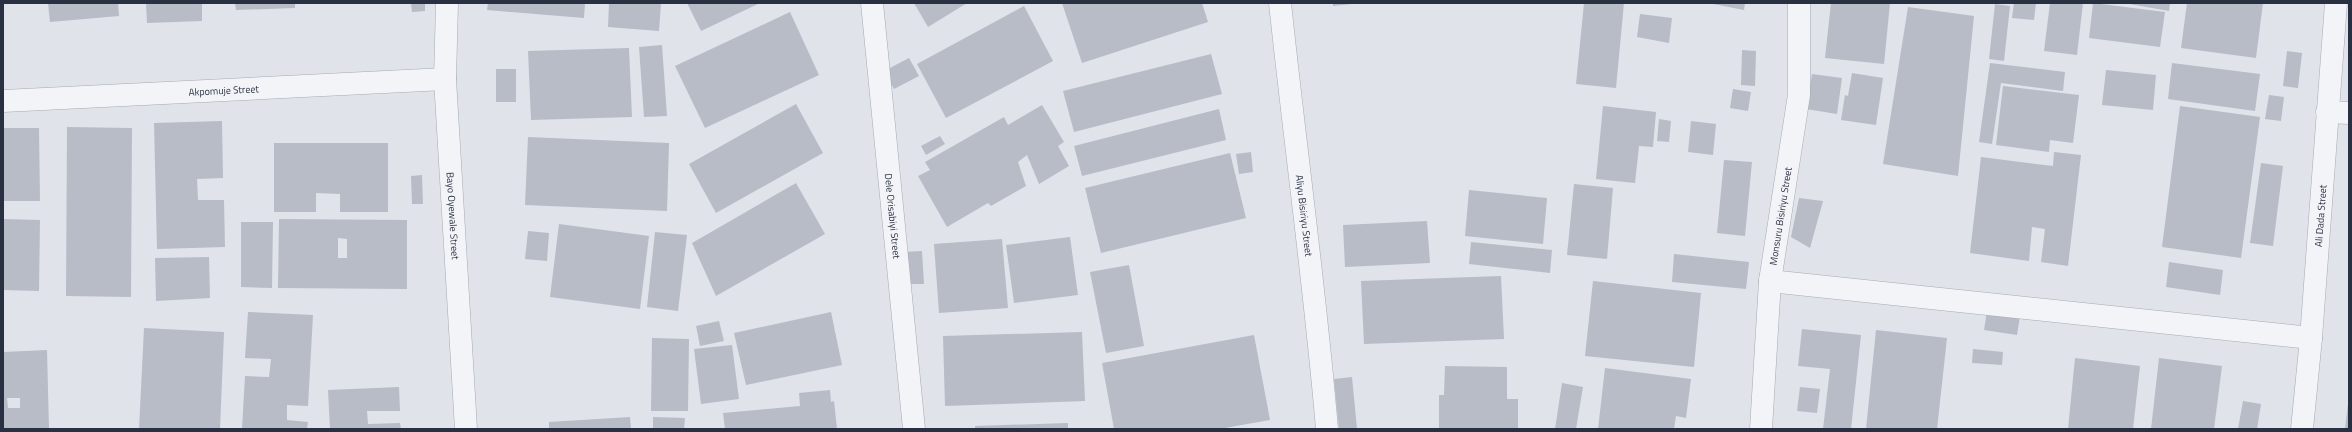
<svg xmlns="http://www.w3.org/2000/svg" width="2352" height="432" viewBox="0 0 2352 432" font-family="'Titillium Web',sans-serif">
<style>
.building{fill:#b7bcc6;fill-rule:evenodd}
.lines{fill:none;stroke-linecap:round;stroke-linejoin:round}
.minor-casing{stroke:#a5aab3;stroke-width:23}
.minor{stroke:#f3f4f8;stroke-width:22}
.labels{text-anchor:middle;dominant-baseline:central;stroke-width:4;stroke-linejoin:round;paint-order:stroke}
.street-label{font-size:10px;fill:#283041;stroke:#f0f2f7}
</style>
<rect width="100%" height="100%" fill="#e0e3e9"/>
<!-- building -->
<g class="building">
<path d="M 48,3 L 118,3 L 119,16 L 50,22 Z"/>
<path d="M 146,3 L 202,3 L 202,21 L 147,23 Z"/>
<path d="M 235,3 L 295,3 L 295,8 L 236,10 Z"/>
<path d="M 411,3 L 425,3 L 425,11 L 412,12 Z"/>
<path d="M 488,3 L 585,3 L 584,18 L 487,10 Z"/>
<path d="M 609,3 L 661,3 L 659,31 L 608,27 Z"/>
<path d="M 687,3 L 760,3 L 701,31 Z"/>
<path d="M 914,3 L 967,3 L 928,27 Z"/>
<path d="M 1062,3 L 1202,3 L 1208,22 L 1082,63 Z"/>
<path d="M 1333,3 L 1350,3 L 1351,4 L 1333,6 Z"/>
<path d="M 1584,3 L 1624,3 L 1616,88 L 1576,84 Z"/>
<path d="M 1708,3 L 1745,3 L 1744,10 Z"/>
<path d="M 1831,3 L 1890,3 L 1884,64 L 1825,58 Z"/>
<path d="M 2014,3 L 2036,3 L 2034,20 L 2012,18 Z"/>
<path d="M 2050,3 L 2083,3 L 2077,55 L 2044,51 Z"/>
<path d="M 2093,3 L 2165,12 L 2160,47 L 2089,38 Z"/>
<path d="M 2124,3 L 2170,3 L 2169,11 Z"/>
<path d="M 2187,3 L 2263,3 L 2256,58 L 2181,48 Z"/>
<path d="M 1995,4 L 2010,6 L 2004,61 L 1989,59 Z"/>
<path d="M 1024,6 L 1053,61 L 946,118 L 917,64 Z"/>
<path d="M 1908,7 L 1974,16 L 1958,176 L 1883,164 Z"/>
<path d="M 790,12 L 819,75 L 705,128 L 675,66 Z"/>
<path d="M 1640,14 L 1672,18 L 1669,43 L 1637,37 Z"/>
<path d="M 662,45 L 667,116 L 644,117 L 639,47 Z"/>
<path d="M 629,48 L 632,117 L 531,120 L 528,51 Z"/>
<path d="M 1742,50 L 1756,51 L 1755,86 L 1741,85 Z"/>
<path d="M 2287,51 L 2302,53 L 2298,88 L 2283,86 Z"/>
<path d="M 1211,54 L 1222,94 L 1074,132 L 1063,91 Z"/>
<path d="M 909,58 L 919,76 L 894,89 L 884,71 Z"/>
<path d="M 1990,63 L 2065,72 L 2063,91 L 2001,83 L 1992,144 L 1979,142 Z"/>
<path d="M 2172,63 L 2260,74 L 2255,111 L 2168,99 Z"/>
<rect x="496" y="69" width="20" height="33"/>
<path d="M 2106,70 L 2156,75 L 2153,110 L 2102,105 Z"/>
<path d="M 1852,73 L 1883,78 L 1876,125 L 1841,120 L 1845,95 L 1848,96 Z"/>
<path d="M 1812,74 L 1842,78 L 1837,114 L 1806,109 Z"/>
<path d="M 2003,86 L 2079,95 L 2073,143 L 2050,140 L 2049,152 L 1996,145 Z"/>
<path d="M 1733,89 L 1751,92 L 1748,111 L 1730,108 Z"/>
<path d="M 2269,95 L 2284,97 L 2281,121 L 2265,119 Z"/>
<path d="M 796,104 L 823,153 L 716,213 L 689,164 Z"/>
<path d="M 1042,105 L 1064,142 L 1058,146 L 1069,166 L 1039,184 L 1027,155 L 1018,162 L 1026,186 L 991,206 L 988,203 L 947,227 L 918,176 L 930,170 L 925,162 L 1004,117 L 1008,125 Z"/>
<path d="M 1603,106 L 1656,112 L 1653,147 L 1639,146 L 1635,183 L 1596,179 Z"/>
<path d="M 2180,106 L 2260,117 L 2241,258 L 2162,247 Z"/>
<path d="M 1219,109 L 1226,140 L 1082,176 L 1074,146 Z"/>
<path d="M 1659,119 L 1671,121 L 1669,142 L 1657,141 Z"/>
<path d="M 222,121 L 223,178 L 197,179 L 198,200 L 224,200 L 225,247 L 157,249 L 154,123 Z"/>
<path d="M 1691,121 L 1716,124 L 1713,155 L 1688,152 Z"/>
<path d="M 67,127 L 132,128 L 131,297 L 66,296 Z"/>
<path d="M 3,128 L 39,128 L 40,201 L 3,201 Z"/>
<path d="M 940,136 L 945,144 L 926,155 L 921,146 Z"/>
<path d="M 528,137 L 669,143 L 667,211 L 525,205 Z"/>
<path d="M 274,143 L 388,143 L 388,212 L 340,212 L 340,194 L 316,193 L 316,212 L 274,212 Z"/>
<path d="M 1251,152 L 1253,172 L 1239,174 L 1236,154 Z"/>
<path d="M 2054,152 L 2081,155 L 2068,266 L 2041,262 L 2045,229 L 2032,227 L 2029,261 L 1970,253 L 1981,157 L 2053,166 Z"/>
<path d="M 1230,153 L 1246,218 L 1101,253 L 1085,188 Z"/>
<path d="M 1724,160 L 1752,162 L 1745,236 L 1717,233 Z"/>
<path d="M 2261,163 L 2283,166 L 2273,246 L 2250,243 Z"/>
<path d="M 422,175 L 423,204 L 412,204 L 411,176 Z"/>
<path d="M 796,183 L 825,234 L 716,296 L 692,243 Z"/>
<path d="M 1574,184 L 1613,188 L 1607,259 L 1567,255 Z"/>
<path d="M 1469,190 L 1547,198 L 1543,244 L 1465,236 Z"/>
<path d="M 1799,198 L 1823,201 L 1810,248 L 1791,237 Z"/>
<path d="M 3,219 L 40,220 L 39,291 L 3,290 Z"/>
<path d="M 279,219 L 407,220 L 407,289 L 278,288 ZM 338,238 L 347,239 L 347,258 L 338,258 Z"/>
<path d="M 1427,221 L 1430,263 L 1345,267 L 1343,225 Z"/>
<path d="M 241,222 L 273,222 L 272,288 L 241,287 Z"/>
<path d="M 559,224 L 649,236 L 640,309 L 550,297 Z"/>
<path d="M 528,231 L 549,233 L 547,261 L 525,259 Z"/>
<path d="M 655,232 L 687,235 L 678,311 L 647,307 Z"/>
<path d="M 1070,237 L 1078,295 L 1014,303 L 1006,245 Z"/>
<path d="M 1002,239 L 1008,308 L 939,313 L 934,244 Z"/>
<path d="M 1471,242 L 1552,250 L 1550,273 L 1469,264 Z"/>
<path d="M 922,251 L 924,284 L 904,284 L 902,252 Z"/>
<path d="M 1674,254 L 1749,262 L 1746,289 L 1672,282 Z"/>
<path d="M 209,257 L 210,298 L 156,301 L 155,258 Z"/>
<path d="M 2169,262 L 2223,270 L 2220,295 L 2166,287 Z"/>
<path d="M 1129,265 L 1144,346 L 1106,353 L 1090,272 Z"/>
<path d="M 1501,276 L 1504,339 L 1364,344 L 1361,281 Z"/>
<path d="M 1593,281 L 1701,293 L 1694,367 L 1585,356 Z"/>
<path d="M 1987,311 L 2020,316 L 2017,335 L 1984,330 Z"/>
<path d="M 248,312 L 313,315 L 308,406 L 287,405 L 287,420 L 308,422 L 307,429 L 242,429 L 245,376 L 269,377 L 271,359 L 245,358 Z"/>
<path d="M 831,312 L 842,365 L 746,385 L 734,333 Z"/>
<path d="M 719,321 L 724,341 L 700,346 L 696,326 Z"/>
<path d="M 144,328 L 224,332 L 220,429 L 139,429 Z"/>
<path d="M 1802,329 L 1861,335 L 1851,429 L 1823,429 L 1830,369 L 1798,366 Z"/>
<path d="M 1876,330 L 1947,338 L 1937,429 L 1866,429 Z"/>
<path d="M 1082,332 L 1085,401 L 945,406 L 943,336 Z"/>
<path d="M 1254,335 L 1270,420 L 1219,429 L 1114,429 L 1102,363 Z"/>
<path d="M 652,338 L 689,339 L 688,411 L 651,411 Z"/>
<path d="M 732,345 L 739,399 L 701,404 L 694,349 Z"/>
<path d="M 1973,349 L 2003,352 L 2002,365 L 1972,363 Z"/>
<path d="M 47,350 L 49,429 L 3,429 L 3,352 ZM 7,398 L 20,398 L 20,408 L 8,408 Z"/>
<path d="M 2075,358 L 2140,366 L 2133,429 L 2068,429 Z"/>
<path d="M 2159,358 L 2222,366 L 2214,429 L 2151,429 Z"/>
<path d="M 1445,366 L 1507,367 L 1507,399 L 1518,399 L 1518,429 L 1439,429 L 1439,395 L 1444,395 Z"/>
<path d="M 1605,368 L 1691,379 L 1686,418 L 1676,416 L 1674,429 L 1598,429 Z"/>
<path d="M 1352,377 L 1357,429 L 1339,429 L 1334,379 Z"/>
<path d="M 1562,383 L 1583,387 L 1576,429 L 1555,429 Z"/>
<path d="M 399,387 L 400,411 L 367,411 L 368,424 L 400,423 L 401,429 L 330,429 L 328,390 Z"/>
<path d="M 1800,387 L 1820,389 L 1817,413 L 1797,411 Z"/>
<path d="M 830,390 L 831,402 L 834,401 L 837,429 L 725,429 L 723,413 L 800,406 L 799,393 Z"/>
<path d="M 2243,401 L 2261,404 L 2257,429 L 2238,429 Z"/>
<path d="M 2348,404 L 2349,429 L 2345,429 Z"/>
<path d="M 630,417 L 631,429 L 549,429 L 549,422 Z"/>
<path d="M 653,417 L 685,418 L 684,429 L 653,429 Z"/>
<path d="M 1068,423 L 1068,429 L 975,429 L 975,426 Z"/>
</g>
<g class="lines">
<defs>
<g id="minor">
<path id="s1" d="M 447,3 L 445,79 L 466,429"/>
<path id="s2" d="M 872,3 L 914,429"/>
<path id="s3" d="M 1280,3 C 1295,145 1315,287 1327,429"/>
<path id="s4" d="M 3,101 L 445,79"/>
<path d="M 2327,112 L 2349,113"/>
<path d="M 1770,281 L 2311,338"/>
<path id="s5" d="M 1761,429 L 1770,281 L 1799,95 L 1799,3"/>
<path id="s6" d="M 2302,429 L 2311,338 L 2336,3"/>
</g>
</defs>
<!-- minor casing -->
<use href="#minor" class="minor-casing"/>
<!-- minor -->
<use href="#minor" class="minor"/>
</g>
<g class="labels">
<!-- street labels -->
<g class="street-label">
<text stroke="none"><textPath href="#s4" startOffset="221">Akpomuje Street</textPath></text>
<text stroke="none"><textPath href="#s1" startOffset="213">Bayo Oyewale Street</textPath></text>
<text stroke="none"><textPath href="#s2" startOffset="214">Dele Orisabiyi Street</textPath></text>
<text stroke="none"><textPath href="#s3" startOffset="214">Aliyu Bisiriyu Street</textPath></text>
<text stroke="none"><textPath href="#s5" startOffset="214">Monsuru Bisiriyu Street</textPath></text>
<text stroke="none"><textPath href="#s6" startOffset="214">Ali Dada Street</textPath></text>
</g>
</g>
<!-- border -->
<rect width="2352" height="432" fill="none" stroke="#283041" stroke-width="8"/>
</svg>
